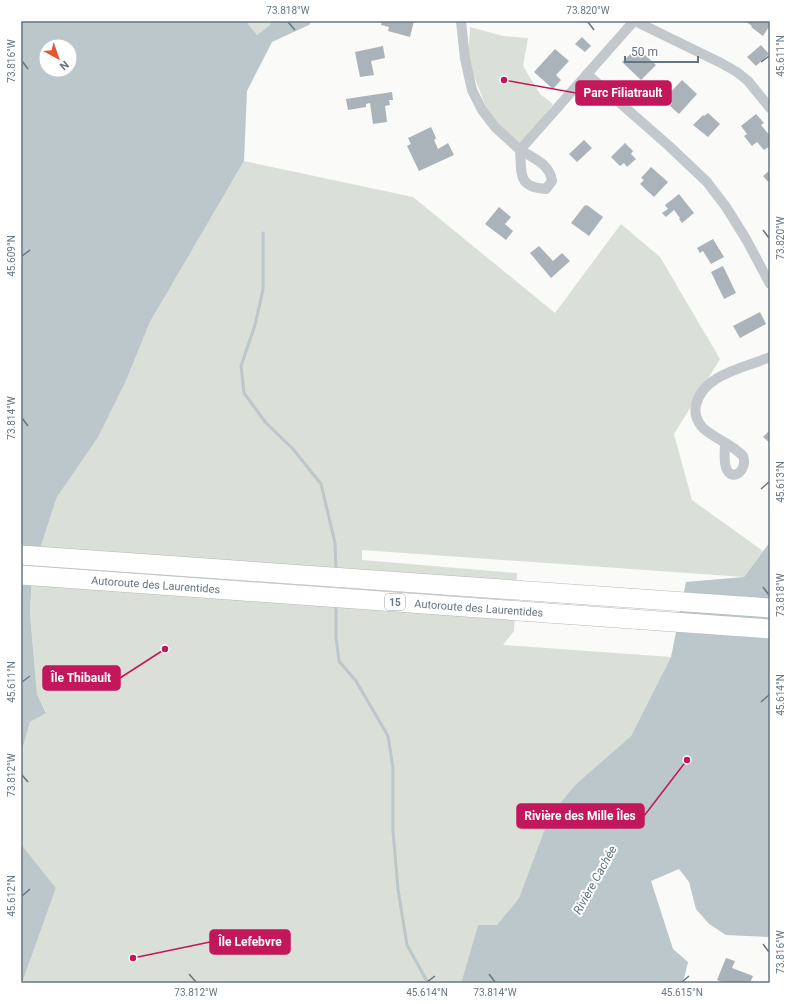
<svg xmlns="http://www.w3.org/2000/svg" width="791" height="1004" viewBox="0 0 791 1004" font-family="Roboto,sans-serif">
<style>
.green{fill:#dadfd7}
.water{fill:#bbc7cb;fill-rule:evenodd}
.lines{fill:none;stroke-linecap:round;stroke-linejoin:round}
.stream{stroke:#bbc7cb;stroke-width:3}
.building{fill:#aab3b9}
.highway-casing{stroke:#b4b9bd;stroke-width:20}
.street{stroke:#c3c8cc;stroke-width:10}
.highway{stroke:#fff;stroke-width:19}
.ticks{fill:none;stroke:#657683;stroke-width:1.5}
.labels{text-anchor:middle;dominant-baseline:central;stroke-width:4;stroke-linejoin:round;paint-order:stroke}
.shield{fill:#fff;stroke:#939fa8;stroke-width:1}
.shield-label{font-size:10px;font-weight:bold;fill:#657683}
.street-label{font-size:11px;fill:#657683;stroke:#fff}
.water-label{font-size:12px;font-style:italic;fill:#60757c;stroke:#fff}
.leader{fill:none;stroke:#c2185b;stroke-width:1.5}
.callout-dot{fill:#c2185b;stroke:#fff;stroke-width:1.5}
.callout{fill:#c2185b;stroke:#c2185b;stroke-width:1.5}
.callout-label{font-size:12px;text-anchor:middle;font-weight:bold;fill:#fff}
.neatline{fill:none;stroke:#657683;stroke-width:1.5}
.ticks-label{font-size:10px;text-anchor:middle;fill:#657683}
</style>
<rect width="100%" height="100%" fill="#fafaf8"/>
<!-- green -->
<g class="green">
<path d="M 246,21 L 272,21 L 270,25 L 257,35 Z"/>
<path d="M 470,27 L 503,36 L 528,38 L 523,66 L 540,94 L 553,104 L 520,148 L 490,117 L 468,61 Z"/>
<path d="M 244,161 L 413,197 L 555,313 L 621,224 L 660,257 L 720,359 L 674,434 L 692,500 L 763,551 L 744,577 L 362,550 L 362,560 L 517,573 L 514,631 L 503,645 L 671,657 L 631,736 L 576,784 L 550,815 L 519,898 L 497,925 L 478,925 L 461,983 L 22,983 L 56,888 L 21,844 L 21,754 L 30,722 L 46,712 L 37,694 L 30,613 L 32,573 L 57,497 L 98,436 L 126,381 L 150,322 Z"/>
</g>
<!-- water -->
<g class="water">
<path d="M 21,21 L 246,21 L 257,35 L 270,25 L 272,21 L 312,21 L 309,25 L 272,42 L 247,91 L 244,161 L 150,322 L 126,381 L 98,437 L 57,497 L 32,573 L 30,613 L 37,694 L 46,713 L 30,722 L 21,754 ZM 46,46 L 70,46 L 70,70 L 46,70 Z"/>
<path d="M 770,542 L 770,937 L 726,935 L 709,924 L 696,909 L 689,882 L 679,869 L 651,881 L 673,949 L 688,962 L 683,983 L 461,983 L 478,925 L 497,925 L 519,898 L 550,815 L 576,784 L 631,736 L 671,657 L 686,582 L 744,577 Z"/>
<path d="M 21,844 L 56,888 L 22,983 L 21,983 Z"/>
</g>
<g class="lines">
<!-- stream -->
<g class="stream">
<path d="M 263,233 L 263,290 L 255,325 L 241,366 L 244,393 L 266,423 L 293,449 L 321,484 L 335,543 L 336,570"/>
<path d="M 336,604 L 336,637 L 339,661 L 356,681 L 388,736 L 393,768 L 393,831 L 398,889 L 407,945 L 428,983"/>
</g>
</g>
<!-- building -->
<g class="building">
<path d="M 382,21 L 414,21 L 410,37 L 388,31 L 389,27 L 381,25 Z"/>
<path d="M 745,21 L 770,21 L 770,25 L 763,36 L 751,27 L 752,26 Z"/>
<path d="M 582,37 L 591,46 L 585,52 L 575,44 Z"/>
<path d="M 761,45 L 769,54 L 756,66 L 747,57 Z"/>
<path d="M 383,46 L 385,58 L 371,61 L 374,75 L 360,77 L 355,52 Z"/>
<path d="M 555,49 L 569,61 L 556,75 L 561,80 L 553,89 L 534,72 Z"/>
<path d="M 635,50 L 639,54 L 642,52 L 656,65 L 641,80 L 622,62 Z"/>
<path d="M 682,80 L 697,94 L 679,114 L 670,106 L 672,103 L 666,97 Z"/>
<path d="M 392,92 L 393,100 L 389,100 L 390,105 L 385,106 L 387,122 L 373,124 L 370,103 L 366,104 L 366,107 L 348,110 L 346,99 Z"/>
<path d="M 708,113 L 720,124 L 708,137 L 693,125 L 703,115 L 704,116 Z"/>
<path d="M 756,114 L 764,123 L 761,125 L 770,136 L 770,146 L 764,150 L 757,142 L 752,146 L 744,136 L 747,134 L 741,126 Z"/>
<path d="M 431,127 L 436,138 L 434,140 L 438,149 L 448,143 L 454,155 L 419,171 L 407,146 L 411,144 L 408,138 Z"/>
<path d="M 584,140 L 592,148 L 577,162 L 569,154 Z"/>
<path d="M 625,143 L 633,151 L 631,154 L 636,159 L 627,167 L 624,163 L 620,166 L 611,157 Z"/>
<path d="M 651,167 L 668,182 L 654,197 L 640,184 L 644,180 L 641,178 Z"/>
<path d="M 770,170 L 770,184 L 763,176 Z"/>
<path d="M 679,194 L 694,213 L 682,223 L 679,219 L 680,218 L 674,210 L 666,217 L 662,213 L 668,209 L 665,205 Z"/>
<path d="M 585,205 L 586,206 L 587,205 L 603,217 L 589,236 L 571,223 Z"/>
<path d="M 499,207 L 511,217 L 505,224 L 513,231 L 506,240 L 485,224 Z"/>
<path d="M 713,239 L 724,257 L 711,264 L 703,251 L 700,253 L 697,248 Z"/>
<path d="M 539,246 L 553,261 L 562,253 L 570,261 L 551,278 L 530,253 Z"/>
<path d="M 723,266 L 736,293 L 724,299 L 711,272 Z"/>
<path d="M 760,312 L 766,324 L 740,338 L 733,326 Z"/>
<path d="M 770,430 L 770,443 L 763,437 Z"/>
<path d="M 726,958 L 735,961 L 732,968 L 753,976 L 750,983 L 725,983 L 717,980 Z"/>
</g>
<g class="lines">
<defs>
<g id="highway">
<path d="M 21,555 L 770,608"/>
<path id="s1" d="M 21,575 L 770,629"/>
</g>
</defs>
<!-- highway casing -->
<use href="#highway" class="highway-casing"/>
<!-- street -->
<g class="street">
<path d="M 461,21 L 465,59 L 472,90 L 482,110 L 495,127 L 520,150 L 634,21"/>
<path d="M 635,21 L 721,63 L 737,72 L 748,81 L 770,108"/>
<path d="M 587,74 L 669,146 L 707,182 L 726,207 L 746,239 L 770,284"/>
<path d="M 520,150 C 533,158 550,164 552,181 L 546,189 C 517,187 522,174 520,150 Z"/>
<path d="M 725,443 C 725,451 723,463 727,470 C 734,482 748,469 743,456 C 732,444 715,439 703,428 C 697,422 694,413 696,405 C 703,374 745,368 770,357"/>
</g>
<!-- highway -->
<use href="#highway" class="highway"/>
</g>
<!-- ticks -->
<path class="ticks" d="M 288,22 L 295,30M 588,22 L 594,30M 22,61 L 28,69M 761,62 L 769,56M 763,230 L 769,238M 22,256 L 30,250M 22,418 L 28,426M 761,489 L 769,482M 763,587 L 769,595M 22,682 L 30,676M 761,702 L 769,695M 22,775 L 28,782M 22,896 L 30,889M 763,944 L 769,952M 189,974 L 196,982M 489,974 L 495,982M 427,982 L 435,976M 682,982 L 689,976"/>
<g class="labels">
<!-- shield labels -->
<rect class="shield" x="385" y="594" width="20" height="16" rx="3"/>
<g class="shield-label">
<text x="395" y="602">15</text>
</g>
<!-- street labels -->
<g class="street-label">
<text stroke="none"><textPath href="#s1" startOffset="135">Autoroute des Laurentides</textPath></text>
<text stroke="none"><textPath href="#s1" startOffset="459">Autoroute des Laurentides</textPath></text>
</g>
<!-- water labels -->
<g class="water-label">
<text transform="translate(595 880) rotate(-61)">Rivière Cachée</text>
</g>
</g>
<!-- callouts -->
<path class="leader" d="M504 80L576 93M165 649L120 678M687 760L644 816M133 958L210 942"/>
<g class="callout-dot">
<circle cx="504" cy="80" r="4"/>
<circle cx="165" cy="649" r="4"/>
<circle cx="687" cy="760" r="4"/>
<circle cx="133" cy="958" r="4"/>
</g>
<g class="callout">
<rect x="576" y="81" width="95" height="24" rx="4"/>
<rect x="43" y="666" width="77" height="24" rx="4"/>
<rect x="517" y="804" width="127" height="24" rx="4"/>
<rect x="210" y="930" width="80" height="24" rx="4"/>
</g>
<g class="callout-label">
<text x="623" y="97">Parc Filiatrault</text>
<text x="81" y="682">Île Thibault</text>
<text x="580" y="820">Rivière des Mille Îles</text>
<text x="250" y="946">Île Lefebvre</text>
</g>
<!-- border -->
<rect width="791" height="1004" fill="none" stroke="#ffffff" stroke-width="44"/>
<!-- north arrow -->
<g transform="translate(58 58) rotate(140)"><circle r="19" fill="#ffffff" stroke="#c1c8cd"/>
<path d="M0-3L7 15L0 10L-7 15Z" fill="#e4572e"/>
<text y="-6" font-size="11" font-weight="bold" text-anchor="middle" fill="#657683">N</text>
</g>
<!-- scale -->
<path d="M625 56v6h73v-6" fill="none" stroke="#657683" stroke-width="2"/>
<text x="631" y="56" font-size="12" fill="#657683" stroke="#ffffff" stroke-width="3" paint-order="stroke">50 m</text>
<rect x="22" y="22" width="747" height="960" class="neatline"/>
<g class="ticks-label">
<text x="288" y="14">73.818°W</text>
<text x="588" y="14">73.820°W</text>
<text transform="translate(780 56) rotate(-90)" y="4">45.611°N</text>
<text transform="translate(11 61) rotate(-90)" y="4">73.816°W</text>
<text transform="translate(780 238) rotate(-90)" y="4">73.820°W</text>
<text transform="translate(11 256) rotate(-90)" y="4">45.609°N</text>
<text transform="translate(11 418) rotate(-90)" y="4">73.814°W</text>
<text transform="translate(780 482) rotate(-90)" y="4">45.613°N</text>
<text transform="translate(780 595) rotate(-90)" y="4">73.818°W</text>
<text transform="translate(11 682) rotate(-90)" y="4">45.611°N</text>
<text transform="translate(780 695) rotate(-90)" y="4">45.614°N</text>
<text transform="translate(11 775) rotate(-90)" y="4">73.812°W</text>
<text transform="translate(11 896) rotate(-90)" y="4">45.612°N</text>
<text transform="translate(780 952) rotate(-90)" y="4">73.816°W</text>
<text x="196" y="996">73.812°W</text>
<text x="427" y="996">45.614°N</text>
<text x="495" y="996">73.814°W</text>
<text x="682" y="996">45.615°N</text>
</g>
</svg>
